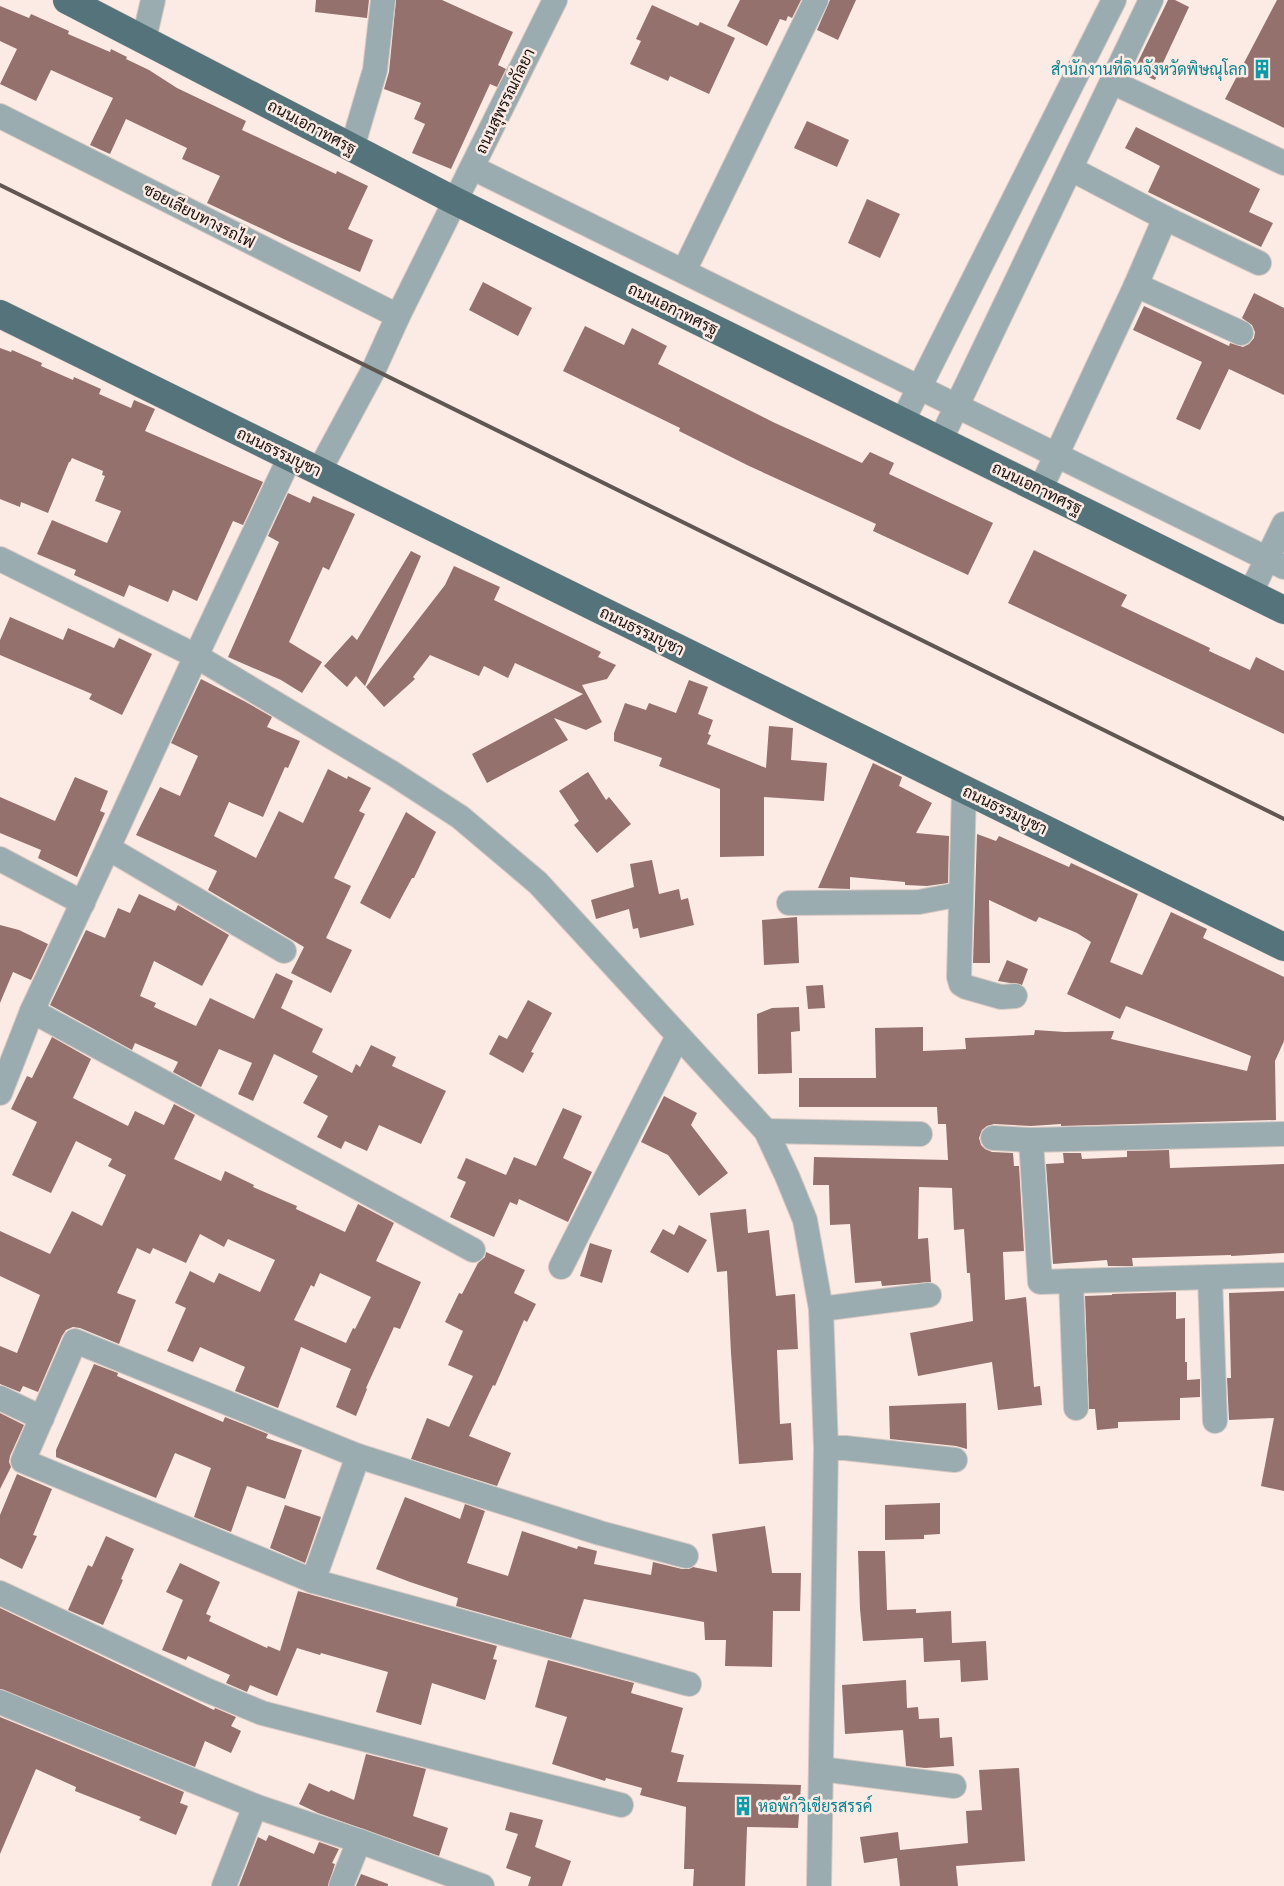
<svg xmlns="http://www.w3.org/2000/svg" width="1284" height="1886" viewBox="0 0 1284 1886" font-family="'Fira Sans',Sarabun,sans-serif">
<style>
.building{fill:#94716d;fill-rule:evenodd}
.lines{fill:none;stroke-linecap:round;stroke-linejoin:round}
.minor-casing{stroke:#d8c8c2;stroke-width:26}
.major-casing{stroke:#d8c8c2;stroke-width:29}
.minor{stroke:#9aacb0;stroke-width:24}
.major{stroke:#54737b;stroke-width:28}
.rail{stroke:#615652;stroke-width:4}
.labels{text-anchor:middle;dominant-baseline:central;stroke-width:5;stroke-linejoin:round;paint-order:stroke}
.culture-label{font-size:16px;fill:#0d838f;stroke:#fcebe4;text-anchor:end}
.street-label{font-size:16px;fill:#1a110e;stroke:#fcebe4}
</style>
<rect width="100%" height="100%" fill="#fcebe4"/>
<!-- building -->
<g class="building">
<path d="M 316,0 L 369,0 L 367,18 L 315,12 Z"/>
<path d="M 396,0 L 442,0 L 513,32 L 498,65 L 506,69 L 497,87 L 490,84 L 451,169 L 412,153 L 425,124 L 414,119 L 421,103 L 384,89 L 389,72 Z"/>
<path d="M 740,0 L 801,0 L 792,18 L 788,16 L 786,21 L 780,19 L 767,46 L 727,26 Z"/>
<path d="M 830,0 L 856,0 L 838,40 L 817,30 Z"/>
<path d="M 1168,0 L 1175,0 L 1189,7 L 1155,80 L 1134,70 Z"/>
<path d="M 1277,0 L 1284,0 L 1284,128 L 1225,99 Z"/>
<path d="M 652,5 L 698,26 L 700,22 L 735,38 L 709,94 L 670,76 L 668,81 L 630,64 L 641,41 L 636,39 Z"/>
<path d="M 0,6 L 29,18 L 31,14 L 69,31 L 68,34 L 110,52 L 111,49 L 127,57 L 126,59 L 149,70 L 177,88 L 246,121 L 242,130 L 336,174 L 337,171 L 368,186 L 348,229 L 373,240 L 360,272 L 290,242 L 207,203 L 220,176 L 182,159 L 187,148 L 126,119 L 110,154 L 90,145 L 113,98 L 51,70 L 36,101 L 0,84 L 17,49 L 0,41 Z"/>
<path d="M 807,121 L 849,140 L 837,167 L 794,148 Z"/>
<path d="M 1136,127 L 1260,189 L 1249,212 L 1273,223 L 1261,247 L 1148,192 L 1160,166 L 1125,148 Z"/>
<path d="M 867,199 L 900,214 L 880,258 L 848,243 Z"/>
<path d="M 483,282 L 532,308 L 518,336 L 469,310 Z"/>
<path d="M 1254,293 L 1284,308 L 1284,395 L 1229,369 L 1200,430 L 1176,419 L 1202,362 L 1133,330 L 1144,306 L 1229,346 L 1230,343 L 1243,347 L 1249,344 L 1254,338 L 1255,332 L 1252,325 L 1242,318 Z"/>
<path d="M 585,326 L 624,345 L 632,328 L 667,346 L 658,364 L 775,423 L 862,463 L 870,452 L 894,463 L 889,474 L 993,523 L 968,575 L 873,531 L 876,524 L 749,466 L 679,431 L 680,428 L 563,371 Z"/>
<path d="M 0,348 L 11,352 L 12,350 L 42,363 L 41,366 L 73,380 L 74,377 L 101,389 L 99,394 L 131,408 L 134,400 L 155,409 L 145,431 L 263,482 L 243,525 L 233,521 L 197,601 L 173,590 L 168,602 L 129,585 L 124,597 L 74,575 L 76,570 L 37,554 L 52,520 L 107,543 L 121,511 L 95,501 L 105,476 L 102,475 L 103,471 L 72,458 L 70,462 L 69,462 L 48,513 L 21,502 L 20,507 L 0,499 Z"/>
<path d="M 288,493 L 310,503 L 313,496 L 355,514 L 329,570 L 323,567 L 289,642 L 322,662 L 302,693 L 281,680 L 228,657 L 279,542 L 268,536 Z"/>
<path d="M 1034,550 L 1127,595 L 1121,606 L 1210,648 L 1209,651 L 1250,670 L 1256,657 L 1284,671 L 1284,734 L 1008,603 Z"/>
<path d="M 411,551 L 421,556 L 365,686 L 356,676 L 347,687 L 324,666 L 352,635 L 357,640 Z"/>
<path d="M 454,566 L 500,587 L 494,600 L 601,652 L 598,657 L 616,665 L 607,679 L 582,685 L 602,722 L 586,730 L 554,718 L 568,740 L 487,783 L 472,754 L 583,694 L 515,663 L 508,678 L 484,666 L 479,676 L 430,655 L 413,677 L 415,679 L 384,707 L 366,687 L 445,585 Z"/>
<path d="M 10,617 L 63,640 L 68,628 L 114,648 L 119,638 L 152,654 L 122,715 L 89,699 L 92,694 L 0,655 L 0,640 Z"/>
<path d="M 201,679 L 244,701 L 272,717 L 267,727 L 300,741 L 288,768 L 285,767 L 263,817 L 229,802 L 214,836 L 256,858 L 279,811 L 303,823 L 328,769 L 347,779 L 348,776 L 371,788 L 359,811 L 365,814 L 334,878 L 351,886 L 326,938 L 352,950 L 331,993 L 291,973 L 304,947 L 208,890 L 217,871 L 136,835 L 160,787 L 180,796 L 198,756 L 171,743 Z"/>
<path d="M 689,680 L 708,687 L 698,714 L 713,720 L 708,734 L 711,735 L 707,744 L 766,768 L 769,726 L 793,728 L 791,760 L 827,763 L 824,801 L 764,797 L 764,856 L 720,857 L 720,789 L 659,766 L 662,758 L 614,741 L 614,733 L 625,703 L 646,710 L 649,703 L 676,713 Z"/>
<path d="M 873,763 L 902,777 L 899,786 L 932,803 L 916,833 L 949,836 L 948,883 L 927,886 L 905,885 L 905,882 L 850,877 L 850,889 L 818,888 Z"/>
<path d="M 588,772 L 606,800 L 609,797 L 631,824 L 597,853 L 574,825 L 579,821 L 559,791 Z"/>
<path d="M 75,777 L 108,791 L 100,811 L 105,813 L 77,877 L 38,858 L 41,850 L 0,833 L 0,797 L 55,821 Z"/>
<path d="M 406,812 L 436,832 L 414,878 L 412,878 L 390,919 L 360,903 Z"/>
<path d="M 977,834 L 996,841 L 999,836 L 1069,867 L 1071,863 L 1138,894 L 1110,962 L 1142,975 L 1171,912 L 1207,929 L 1203,938 L 1284,977 L 1284,1041 L 1275,1061 L 1276,1120 L 1061,1126 L 1061,1124 L 1031,1126 L 994,1124 L 987,1126 L 982,1130 L 979,1138 L 981,1145 L 985,1149 L 992,1152 L 1013,1153 L 1014,1166 L 1019,1166 L 1024,1251 L 1003,1252 L 1005,1300 L 1026,1297 L 1034,1387 L 1040,1386 L 1042,1405 L 998,1410 L 992,1362 L 918,1376 L 910,1333 L 973,1321 L 970,1273 L 967,1273 L 964,1229 L 954,1230 L 952,1188 L 919,1187 L 918,1239 L 928,1238 L 931,1282 L 882,1286 L 881,1281 L 855,1283 L 850,1224 L 830,1225 L 829,1185 L 813,1185 L 814,1157 L 948,1160 L 946,1124 L 938,1124 L 937,1107 L 799,1107 L 799,1078 L 876,1078 L 875,1028 L 923,1027 L 923,1051 L 966,1049 L 965,1038 L 1034,1035 L 1035,1030 L 1065,1032 L 1114,1031 L 1111,1039 L 1247,1071 L 1251,1056 L 1126,1006 L 1120,1019 L 1067,994 L 1091,942 L 1077,933 L 1039,917 L 1036,922 L 989,900 L 990,963 L 973,963 Z"/>
<path d="M 652,860 L 659,894 L 679,889 L 681,900 L 688,898 L 694,925 L 640,938 L 638,928 L 633,929 L 629,909 L 596,919 L 591,900 L 634,887 L 630,864 Z"/>
<path d="M 139,894 L 175,911 L 178,905 L 229,935 L 202,986 L 154,961 L 140,996 L 156,1003 L 154,1007 L 196,1026 L 210,998 L 254,1019 L 276,973 L 293,981 L 281,1008 L 323,1029 L 312,1052 L 352,1073 L 356,1064 L 360,1067 L 371,1045 L 396,1057 L 392,1066 L 446,1091 L 421,1144 L 379,1125 L 367,1151 L 345,1141 L 341,1149 L 317,1137 L 328,1116 L 303,1103 L 318,1076 L 274,1054 L 253,1101 L 238,1094 L 252,1063 L 219,1049 L 201,1087 L 173,1072 L 178,1062 L 135,1043 L 132,1050 L 50,1005 L 86,930 L 105,938 L 118,908 L 130,913 Z"/>
<path d="M 797,917 L 799,963 L 764,965 L 762,920 Z"/>
<path d="M 0,925 L 19,930 L 48,944 L 31,980 L 13,972 L 0,1003 Z"/>
<path d="M 1007,960 L 1028,969 L 1022,985 L 998,981 Z"/>
<path d="M 823,985 L 825,1008 L 808,1009 L 806,986 Z"/>
<path d="M 528,1000 L 552,1013 L 531,1052 L 534,1053 L 523,1073 L 489,1054 L 499,1035 L 507,1039 Z"/>
<path d="M 799,1007 L 800,1031 L 791,1032 L 792,1073 L 758,1074 L 757,1014 L 772,1008 Z"/>
<path d="M 52,1037 L 91,1059 L 73,1098 L 128,1126 L 135,1111 L 164,1125 L 174,1104 L 195,1115 L 174,1159 L 221,1181 L 225,1171 L 254,1185 L 253,1187 L 297,1206 L 296,1209 L 345,1232 L 358,1204 L 394,1223 L 376,1261 L 421,1282 L 400,1329 L 394,1327 L 366,1388 L 367,1389 L 356,1416 L 336,1407 L 351,1369 L 301,1347 L 278,1408 L 235,1391 L 245,1367 L 200,1347 L 193,1362 L 167,1351 L 186,1308 L 175,1303 L 190,1271 L 214,1283 L 219,1273 L 260,1292 L 275,1260 L 228,1239 L 224,1247 L 200,1234 L 186,1263 L 153,1248 L 150,1254 L 137,1248 L 117,1293 L 136,1300 L 119,1344 L 80,1328 L 73,1327 L 66,1330 L 62,1336 L 38,1392 L 23,1386 L 20,1392 L 0,1384 L 0,1346 L 17,1353 L 40,1295 L 0,1276 L 0,1231 L 50,1254 L 72,1211 L 102,1226 L 126,1175 L 108,1166 L 112,1159 L 76,1141 L 51,1193 L 12,1175 L 37,1122 L 11,1109 L 27,1076 L 32,1078 ZM 320,1273 L 371,1297 L 355,1329 L 353,1328 L 346,1343 L 294,1320 L 311,1285 L 314,1287 Z"/>
<path d="M 664,1096 L 697,1113 L 691,1125 L 728,1173 L 699,1196 L 668,1155 L 641,1142 Z"/>
<path d="M 563,1108 L 582,1116 L 563,1158 L 592,1172 L 568,1222 L 519,1199 L 517,1205 L 510,1202 L 494,1237 L 450,1217 L 466,1182 L 457,1178 L 466,1158 L 506,1175 L 514,1157 L 536,1166 Z"/>
<path d="M 1169,1150 L 1170,1168 L 1284,1164 L 1284,1253 L 1231,1256 L 1231,1255 L 1132,1258 L 1133,1266 L 1108,1266 L 1107,1260 L 1053,1264 L 1046,1164 L 1064,1163 L 1063,1153 L 1081,1153 L 1082,1159 L 1127,1157 L 1127,1151 Z"/>
<path d="M 746,1209 L 748,1233 L 769,1230 L 776,1296 L 795,1294 L 798,1349 L 777,1350 L 780,1424 L 791,1423 L 793,1460 L 739,1464 L 731,1353 L 727,1271 L 717,1272 L 710,1213 Z"/>
<path d="M 679,1225 L 707,1240 L 688,1273 L 650,1252 L 663,1229 L 674,1235 Z"/>
<path d="M 590,1243 L 612,1250 L 602,1283 L 580,1276 Z"/>
<path d="M 486,1252 L 525,1270 L 514,1293 L 536,1304 L 527,1322 L 524,1320 L 495,1386 L 493,1385 L 469,1436 L 511,1453 L 497,1486 L 411,1459 L 427,1418 L 449,1427 L 473,1376 L 448,1365 L 463,1331 L 445,1322 L 459,1293 L 462,1294 L 478,1263 L 485,1257 Z"/>
<path d="M 1284,1291 L 1284,1491 L 1261,1486 L 1274,1418 L 1229,1420 L 1227,1378 L 1231,1378 L 1229,1293 Z"/>
<path d="M 1176,1292 L 1176,1319 L 1185,1318 L 1185,1362 L 1187,1362 L 1187,1380 L 1200,1379 L 1200,1397 L 1180,1398 L 1180,1420 L 1118,1422 L 1118,1428 L 1097,1430 L 1095,1409 L 1089,1409 L 1085,1296 L 1112,1295 L 1112,1294 Z"/>
<path d="M 94,1364 L 118,1373 L 117,1376 L 223,1422 L 225,1417 L 268,1434 L 266,1438 L 302,1450 L 285,1499 L 247,1486 L 231,1532 L 194,1517 L 211,1468 L 175,1453 L 156,1498 L 56,1457 L 56,1450 Z"/>
<path d="M 966,1403 L 967,1449 L 956,1446 L 890,1439 L 889,1406 Z"/>
<path d="M 0,1413 L 24,1425 L 10,1456 L 9,1462 L 11,1467 L 0,1489 Z"/>
<path d="M 17,1474 L 52,1489 L 33,1535 L 37,1536 L 22,1569 L 0,1558 L 0,1515 Z"/>
<path d="M 405,1497 L 460,1519 L 465,1504 L 485,1511 L 467,1563 L 508,1576 L 522,1531 L 577,1549 L 578,1546 L 597,1551 L 594,1564 L 651,1575 L 653,1562 L 682,1569 L 689,1569 L 693,1567 L 717,1572 L 712,1534 L 765,1526 L 772,1573 L 801,1573 L 800,1611 L 773,1611 L 772,1667 L 725,1666 L 726,1640 L 705,1640 L 704,1622 L 584,1599 L 571,1638 L 456,1606 L 458,1598 L 410,1582 L 376,1569 Z"/>
<path d="M 940,1503 L 940,1534 L 924,1535 L 924,1539 L 885,1540 L 885,1505 Z"/>
<path d="M 285,1505 L 321,1517 L 305,1563 L 270,1548 Z"/>
<path d="M 106,1536 L 134,1549 L 121,1579 L 123,1580 L 103,1625 L 68,1610 L 88,1565 L 92,1567 Z"/>
<path d="M 858,1551 L 885,1551 L 887,1610 L 916,1609 L 916,1613 L 951,1611 L 952,1643 L 986,1641 L 988,1680 L 961,1682 L 960,1660 L 924,1662 L 923,1638 L 863,1641 L 860,1609 Z"/>
<path d="M 180,1563 L 220,1582 L 206,1614 L 211,1616 L 209,1621 L 267,1648 L 268,1646 L 280,1651 L 298,1591 L 497,1646 L 493,1659 L 497,1660 L 485,1700 L 432,1683 L 421,1725 L 376,1712 L 388,1672 L 321,1653 L 320,1655 L 297,1648 L 277,1696 L 250,1685 L 247,1692 L 226,1683 L 230,1675 L 188,1656 L 186,1660 L 162,1650 L 183,1600 L 166,1592 Z"/>
<path d="M 0,1608 L 214,1710 L 215,1708 L 236,1717 L 231,1726 L 241,1731 L 231,1753 L 205,1741 L 195,1767 L 0,1689 Z"/>
<path d="M 548,1660 L 634,1683 L 631,1693 L 683,1708 L 671,1752 L 684,1755 L 677,1782 L 801,1785 L 798,1828 L 747,1827 L 745,1886 L 693,1886 L 694,1869 L 684,1869 L 686,1807 L 640,1795 L 642,1788 L 606,1778 L 605,1781 L 552,1764 L 567,1717 L 535,1707 Z"/>
<path d="M 906,1680 L 907,1708 L 918,1707 L 919,1719 L 939,1718 L 940,1738 L 952,1737 L 954,1766 L 925,1768 L 906,1766 L 903,1730 L 845,1734 L 842,1685 Z"/>
<path d="M 0,1717 L 184,1792 L 180,1803 L 188,1806 L 176,1835 L 139,1820 L 141,1817 L 75,1791 L 76,1787 L 36,1769 L 0,1854 Z"/>
<path d="M 366,1754 L 426,1769 L 413,1816 L 448,1828 L 439,1856 L 318,1813 L 299,1804 L 309,1783 L 329,1792 L 331,1790 L 354,1800 Z"/>
<path d="M 1019,1768 L 1025,1861 L 956,1866 L 958,1886 L 900,1886 L 897,1858 L 864,1863 L 860,1837 L 898,1832 L 900,1850 L 968,1843 L 966,1811 L 982,1810 L 979,1770 Z"/>
<path d="M 510,1812 L 543,1820 L 535,1847 L 571,1861 L 562,1886 L 528,1886 L 531,1877 L 506,1868 L 518,1834 L 505,1830 Z"/>
<path d="M 269,1835 L 314,1854 L 319,1842 L 339,1849 L 332,1863 L 335,1864 L 328,1886 L 239,1886 L 258,1837 L 266,1841 Z"/>
<path d="M 361,1874 L 388,1884 L 388,1886 L 356,1886 Z"/>
</g>
<g class="lines">
<defs>
<g id="minor">
<path d="M 144,39 L 153,0"/>
<path d="M 1112,82 L 1284,163"/>
<path d="M 0,116 L 398,316"/>
<path d="M 352,148 L 375,70 L 383,0"/>
<path d="M 473,168 L 1284,567"/>
<path d="M 1071,169 L 1165,218 L 1259,263"/>
<path d="M 684,271 L 816,0"/>
<path d="M 1136,285 L 1241,333"/>
<path d="M 902,422 L 1114,0"/>
<path d="M 940,441 L 1151,0"/>
<path d="M 319,471 L 374,369 L 398,316 L 555,0"/>
<path d="M 1040,490 L 1136,285 L 1165,218"/>
<path d="M 0,559 L 196,656 L 392,773 L 460,817 L 538,883 L 766,1131 L 787,1176 L 805,1220 L 821,1309 L 826,1448 L 819,1886"/>
<path d="M 1250,594 L 1284,524"/>
<path d="M 964,790 L 959,977 L 961,984 L 966,987 L 1001,997 L 1015,996"/>
<path d="M 108,848 L 284,951"/>
<path d="M 0,859 L 83,903"/>
<path d="M 789,903 L 919,902 L 961,894"/>
<path d="M 32,1011 L 473,1250"/>
<path d="M 0,1093 L 32,1011 L 108,848 L 196,656 L 290,457"/>
<path d="M 766,1131 L 920,1134"/>
<path d="M 993,1138 L 1031,1140 L 1284,1134"/>
<path d="M 1031,1140 L 1040,1282 L 1284,1275"/>
<path d="M 561,1267 L 678,1036"/>
<path d="M 1210,1277 L 1215,1421"/>
<path d="M 1071,1281 L 1076,1408"/>
<path d="M 821,1309 L 929,1295"/>
<path d="M 0,1398 L 42,1418"/>
<path d="M 826,1448 L 845,1448 L 955,1460"/>
<path d="M 686,1556 L 600,1533 L 358,1456 L 75,1341 L 23,1461 L 313,1581 L 689,1684"/>
<path d="M 313,1581 L 358,1456"/>
<path d="M 0,1593 L 204,1689 L 262,1713 L 621,1805"/>
<path d="M 0,1702 L 255,1806 L 359,1841 L 482,1886"/>
<path d="M 821,1769 L 954,1786"/>
<path d="M 224,1886 L 255,1806"/>
<path d="M 341,1886 L 359,1841"/>
</g>
<g id="major">
<path d="M 67,0 L 455,201 L 1284,610"/>
<path d="M 0,314 L 1284,947"/>
</g>
</defs>
<!-- minor casing -->
<use href="#minor" class="minor-casing"/>
<!-- major casing -->
<use href="#major" class="major-casing"/>
<!-- minor -->
<use href="#minor" class="minor"/>
<!-- major -->
<use href="#major" class="major"/>
<!-- rail -->
<path class="rail" d="M 0,185 L 1284,819"/>
</g>
<!-- icons -->
<defs>
<symbol id="building-bare" viewBox="-9 -9 18 18"><path d="M-4-6H4V6H1V3H-1V6H-4ZM-2.5-4.3h1.7v1.8h-1.7ZM.8-4.3h1.7v1.8H.8ZM-2.5-1h1.7V.8h-1.7ZM.8-1h1.7V.8H.8Z" fill="#0f9aa8" stroke="#fcebe4" stroke-width="2.5" paint-order="stroke"/></symbol>
</defs>
<g fill-rule="evenodd">
<use href="#building-bare" x="1248" y="55" width="28" height="28"/>
<use href="#building-bare" x="729" y="1792" width="28" height="28"/>
</g>
<g class="labels">
<!-- culture labels -->
<g class="culture-label">
<text x="1247" y="69">สำนักงานที่ดินจังหวัดพิษณุโลก</text>
<text x="758" y="1806" text-anchor="start">หอพักวิเชียรสรรค์</text>
</g>
<!-- street labels -->
<g class="street-label">
<text transform="translate(505 101) rotate(-64)">ถนนสุพรรณกัลยา</text>
<text transform="translate(312 127) rotate(28)">ถนนเอกาทศรฐ</text>
<text transform="translate(199 216) rotate(27)">ซอยเลียบทางรถไฟ</text>
<text transform="translate(673 309) rotate(26)">ถนนเอกาทศรฐ</text>
<text transform="translate(279 452) rotate(26)">ถนนธรรมบูชา</text>
<text transform="translate(1037 488) rotate(26)">ถนนเอกาทศรฐ</text>
<text transform="translate(642 631) rotate(26)">ถนนธรรมบูชา</text>
<text transform="translate(1005 810) rotate(26)">ถนนธรรมบูชา</text>
</g>
</g>
</svg>
